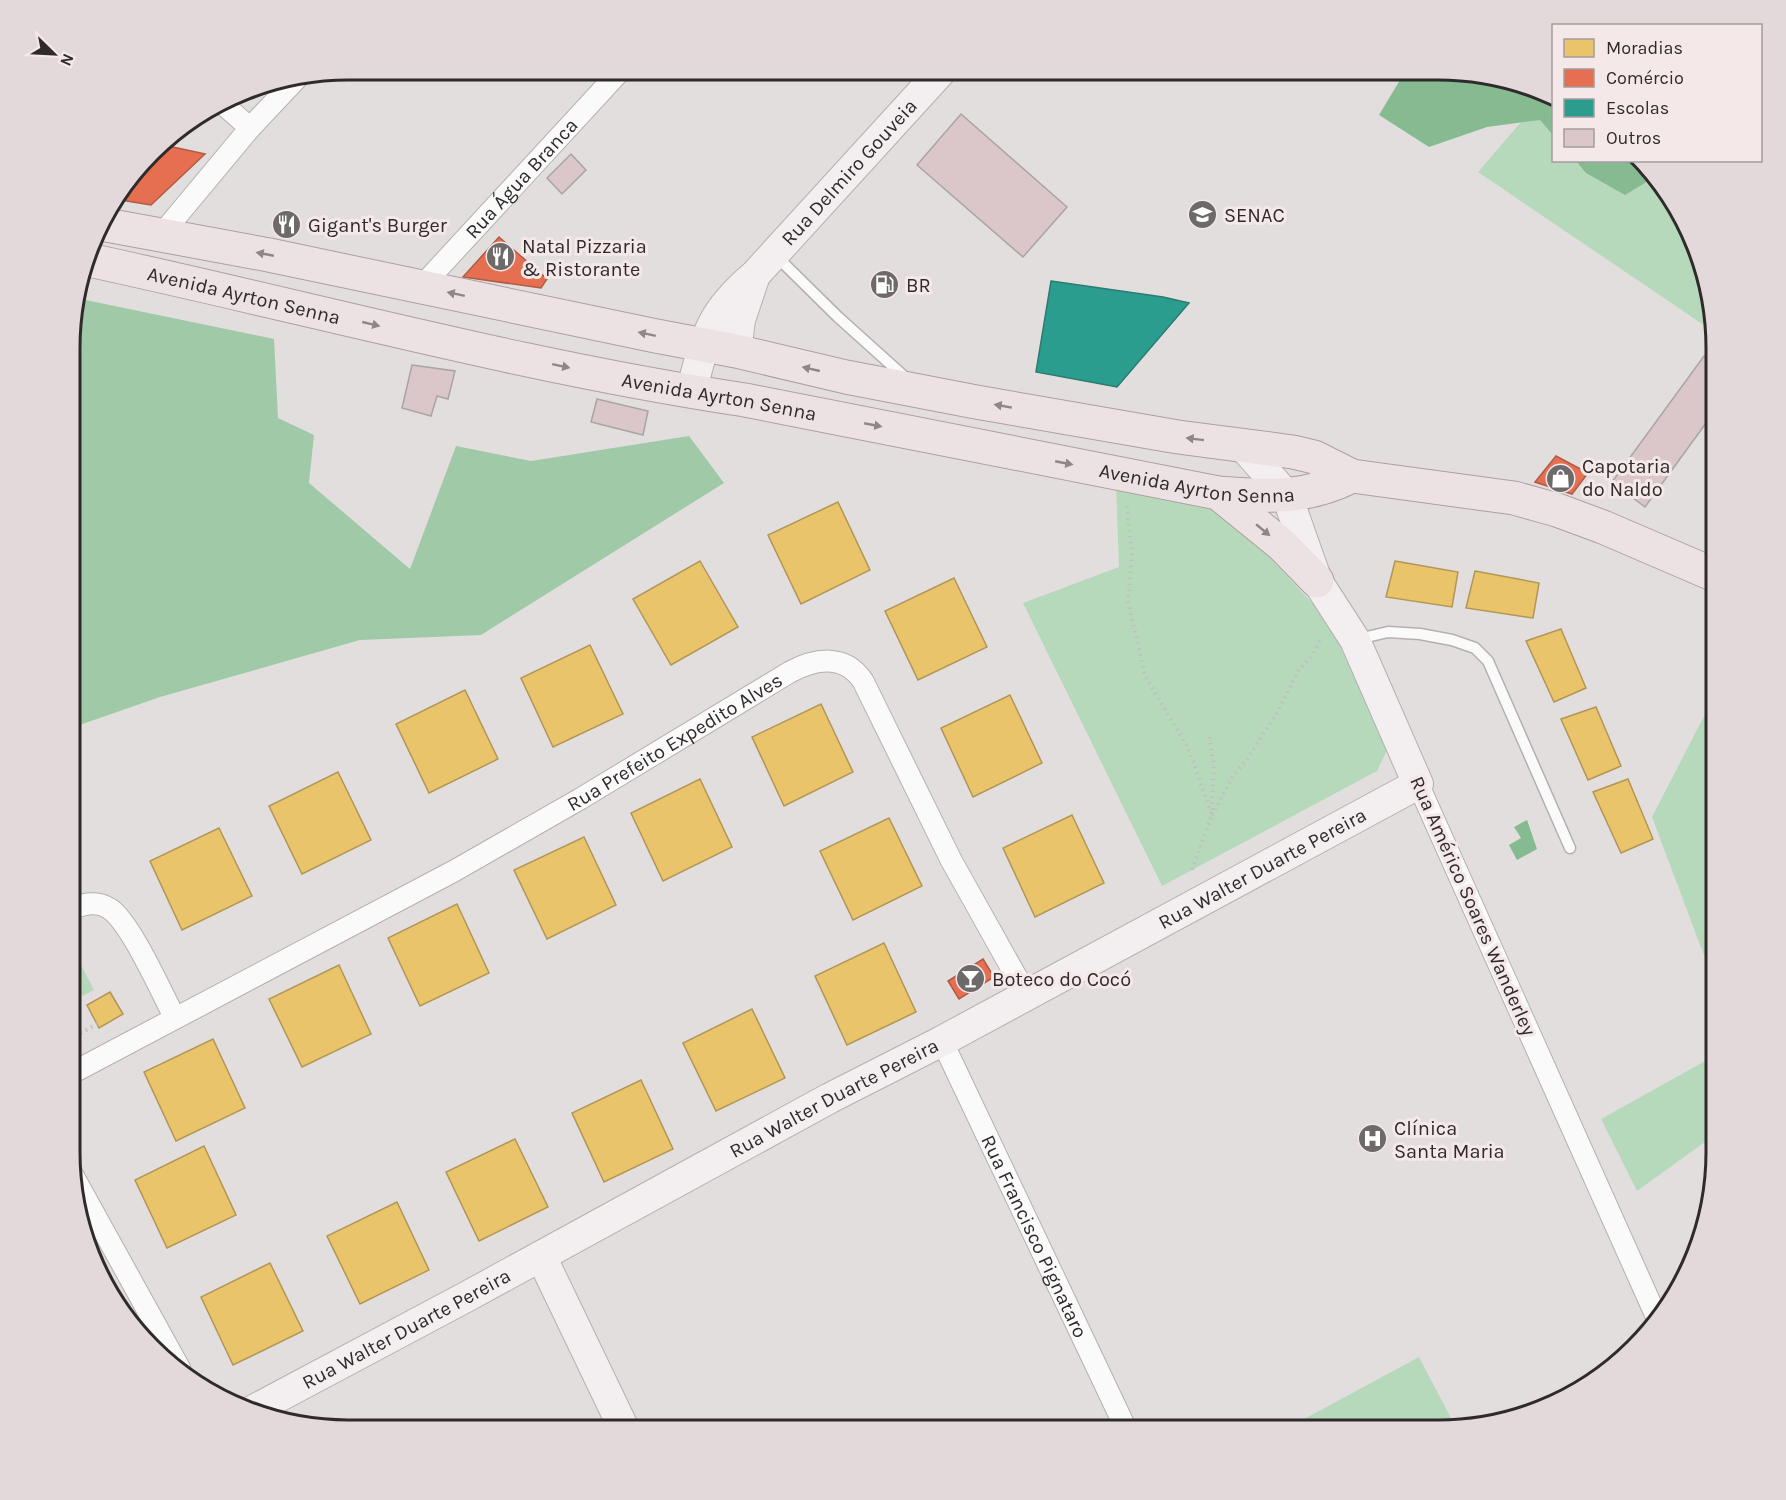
<svg xmlns="http://www.w3.org/2000/svg" width="1786" height="1500" viewBox="0 0 1786 1500" font-family="Karla,sans-serif">
<style>
.green{fill:#b6d9bb}
.forest{fill:#a0c9a8}
.water{fill:#86bb91}
.homes{fill:#e9c46a;stroke:#b19657;stroke-width:1.5}
.shops{fill:#e76f51;stroke:#b05b46;stroke-width:1.5}
.schools{fill:#2a9d8f;stroke:#2c7b71;stroke-width:1.5}
.building{fill:#dbc6c9;stroke:#a9a4a5;stroke-width:1.5}
.lines{fill:none;stroke-linecap:round;stroke-linejoin:round}
.lane-casing{stroke:#b4b0b0;stroke-width:13}
.street-casing{stroke:#b4b0b0;stroke-width:23}
.secondary-casing{stroke:#b4b0b0;stroke-width:32}
.primary-casing{stroke:#af9ea1;stroke-width:35}
.path{stroke:#bfbfbf;stroke-width:4;stroke-dasharray:1.5 4.5;stroke-linecap:butt}
.lane{stroke:#fbfafa;stroke-width:10}
.street{stroke:#fbfafa;stroke-width:21}
.secondary{stroke:#f3eeef;stroke-width:30}
.primary{stroke:#ece2e4;stroke-width:33}
.oneway{fill:#8e8688}
.labels{text-anchor:middle;dominant-baseline:central;stroke-width:6;stroke-linejoin:round;paint-order:stroke}
.street-label{font-size:20px;fill:#2f2b2b;stroke:#f4e8e9}
.poi-label{font-size:20px;fill:#2f2b2b;stroke:#f4e8e9;text-anchor:start}
.rim{fill:none;stroke:#2f2b2b;stroke-width:3}
</style>
<rect width="100%" height="100%" fill="#e3dede"/>
<!-- green -->
<g class="green">
<path d="M 1547,92 L 1553,96 L 1554,160 L 1642,161 L 1696,241 L 1714,332 L 1478,172 Z"/>
<path d="M 1116,484 L 1215,506 L 1265,552 L 1313,604 L 1338,642 L 1388,748 L 1377,771 L 1162,886 L 1023,603 L 1119,567 Z"/>
<path d="M 1717,691 L 1717,990 L 1652,817 Z"/>
<path d="M 70,943 L 94,990 L 70,1002 Z"/>
<path d="M 1716,1055 L 1716,1134 L 1637,1191 L 1601,1119 Z"/>
<path d="M 1419,1357 L 1452,1420 L 1431,1431 L 1282,1431 Z"/>
</g>
<!-- forest -->
<path class="forest" d="M 76,298 L 274,339 L 278,418 L 314,435 L 309,483 L 410,569 L 456,446 L 531,461 L 689,436 L 724,483 L 481,635 L 360,640 L 160,697 L 71,728 L 71,311 Z"/>
<!-- water -->
<g class="water">
<path d="M 1406,70 L 1456,70 L 1545,90 L 1553,96 L 1553,135 L 1540,120 L 1487,127 L 1429,147 L 1379,115 Z"/>
<path d="M 1576,161 L 1640,161 L 1653,178 L 1625,195 L 1586,173 Z"/>
<path d="M 1527,820 L 1537,849 L 1517,860 L 1509,845 L 1521,838 L 1514,827 Z"/>
</g>
<!-- homes -->
<g class="homes">
<path d="M 838,502 L 870,570 L 801,604 L 768,535 Z"/>
<path d="M 700,561 L 738,627 L 671,665 L 633,599 Z"/>
<path d="M 1395,561 L 1458,572 L 1452,607 L 1386,597 Z"/>
<path d="M 1475,571 L 1539,583 L 1533,618 L 1466,608 Z"/>
<path d="M 954,578 L 987,647 L 918,680 L 885,611 Z"/>
<path d="M 1561,629 L 1586,688 L 1554,702 L 1526,641 Z"/>
<path d="M 590,645 L 623,714 L 553,747 L 521,678 Z"/>
<path d="M 465,690 L 498,759 L 429,793 L 396,724 Z"/>
<path d="M 1010,695 L 1042,763 L 973,797 L 941,728 Z"/>
<path d="M 821,704 L 853,772 L 784,806 L 752,737 Z"/>
<path d="M 1596,707 L 1621,766 L 1588,780 L 1561,719 Z"/>
<path d="M 338,772 L 371,840 L 302,874 L 269,806 Z"/>
<path d="M 700,779 L 732,847 L 663,881 L 631,813 Z"/>
<path d="M 1628,779 L 1653,839 L 1621,853 L 1593,792 Z"/>
<path d="M 1072,815 L 1104,883 L 1035,917 L 1003,848 Z"/>
<path d="M 889,818 L 922,886 L 853,920 L 820,851 Z"/>
<path d="M 219,828 L 252,896 L 182,930 L 150,861 Z"/>
<path d="M 584,837 L 616,905 L 547,939 L 514,870 Z"/>
<path d="M 457,904 L 489,973 L 420,1006 L 388,938 Z"/>
<path d="M 884,943 L 916,1012 L 847,1045 L 815,976 Z"/>
<path d="M 339,965 L 371,1034 L 302,1067 L 269,999 Z"/>
<path d="M 110,992 L 123,1014 L 99,1028 L 87,1005 Z"/>
<path d="M 752,1009 L 785,1078 L 716,1111 L 683,1043 Z"/>
<path d="M 213,1039 L 245,1108 L 176,1141 L 144,1072 Z"/>
<path d="M 641,1080 L 673,1149 L 604,1182 L 572,1113 Z"/>
<path d="M 515,1139 L 548,1207 L 479,1241 L 446,1172 Z"/>
<path d="M 204,1146 L 236,1215 L 167,1248 L 135,1180 Z"/>
<path d="M 397,1202 L 429,1270 L 360,1304 L 327,1236 Z"/>
<path d="M 270,1263 L 303,1331 L 233,1365 L 201,1297 Z"/>
</g>
<!-- shops -->
<g class="shops">
<path d="M 159,144 L 205,154 L 151,205 L 114,199 Z"/>
<path d="M 499,237 L 547,279 L 541,288 L 463,277 Z"/>
<path d="M 1556,456 L 1588,473 L 1572,494 L 1535,482 Z"/>
<path d="M 983,959 L 994,977 L 959,999 L 948,981 Z"/>
</g>
<!-- schools -->
<path class="schools" d="M 1051,281 L 1163,297 L 1189,303 L 1117,387 L 1036,372 Z"/>
<!-- building -->
<g class="building">
<path d="M 961,114 L 1067,207 L 1023,257 L 917,165 Z"/>
<path d="M 571,154 L 586,170 L 562,194 L 547,178 Z"/>
<path d="M 1704,356 L 1717,366 L 1717,408 L 1645,507 L 1612,482 Z"/>
<path d="M 412,365 L 455,371 L 448,399 L 437,396 L 431,416 L 402,408 Z"/>
<path d="M 597,399 L 648,411 L 643,435 L 591,422 Z"/>
</g>
<g class="lines">
<defs>
<g id="lane">
<path d="M 1221,69 L 1224,73"/>
<path d="M 775,255 L 838,317 L 908,380"/>
<path d="M 1358,639 L 1388,632 L 1420,634 L 1452,640 L 1475,648 L 1488,661 L 1570,848"/>
</g>
<g id="street">
<path d="M 223,104 L 250,128"/>
<path d="M 161,235 L 250,128 L 298,77"/>
<path id="s1" d="M 421,287 L 622,69"/>
<path d="M 1418,784 L 1657,1318"/>
<path d="M 70,909 C 84,904 97,900 110,909 C 131,923 162,994 175,1018"/>
<path id="s2" d="M 942,1041 L 1127,1431"/>
<path id="s3" d="M 70,1074 L 454,871 L 580,799 L 790,672 C 816,658 845,654 863,681 L 951,860 L 1026,994"/>
<path d="M 70,1170 L 180,1369"/>
</g>
<g id="secondary">
<path d="M 736,351 L 740,320 L 754,278"/>
<path id="s4" d="M 691,392 C 706,336 709,314 755,275 L 943,69"/>
<path d="M 541,1256 L 625,1431"/>
<path id="s5" d="M 250,1412 L 466,1297 L 830,1098 L 942,1041 L 1418,784 L 1355,640 L 1317,581 L 1287,496 L 1243,446"/>
</g>
<g id="primary">
<path d="M 101,224 L 269,255 L 656,336 L 736,351 L 846,377 L 976,402 L 1178,437 L 1293,452 L 1314,457 L 1352,476 L 1514,498 L 1557,510 L 1603,527 L 1717,576"/>
<path id="s6" d="M 89,260 C 307,307 524,367 745,400 L 1218,493 C 1269,497 1306,499 1352,476"/>
<path d="M 1218,493 L 1282,545 L 1317,581"/>
</g>
</defs>
<!-- lane casing -->
<use href="#lane" class="lane-casing"/>
<!-- street casing -->
<use href="#street" class="street-casing"/>
<!-- secondary casing -->
<use href="#secondary" class="secondary-casing"/>
<!-- primary casing -->
<use href="#primary" class="primary-casing"/>
<!-- path -->
<g class="path">
<path d="M 1127,506 L 1132,554 L 1128,601 L 1145,676 L 1188,748 L 1212,815 L 1192,870"/>
<path d="M 1209,737 L 1214,765 L 1212,811"/>
<path d="M 1212,815 L 1233,776 L 1247,759 L 1278,711 L 1298,671 L 1313,654 L 1322,637"/>
<path d="M 70,1039 L 97,1024"/>
</g>
<!-- lane -->
<use href="#lane" class="lane"/>
<!-- street -->
<use href="#street" class="street"/>
<!-- secondary -->
<use href="#secondary" class="secondary"/>
<!-- primary -->
<use href="#primary" class="primary"/>
</g>
<!-- one-way arrows -->
<defs><path id="oneway-solid" d="M-6-.8H1V-3.2L6.5 0L1 3.2V.8H-6Z" transform="scale(1.5)"/></defs>
<g class="oneway">
<use href="#oneway-solid" transform="translate(265 254) rotate(-169)"/>
<use href="#oneway-solid" transform="translate(456 294) rotate(-168)"/>
<use href="#oneway-solid" transform="translate(371 324) rotate(13)"/>
<use href="#oneway-solid" transform="translate(647 334) rotate(-168)"/>
<use href="#oneway-solid" transform="translate(561 366) rotate(12)"/>
<use href="#oneway-solid" transform="translate(811 369) rotate(-167)"/>
<use href="#oneway-solid" transform="translate(1003 406) rotate(-170)"/>
<use href="#oneway-solid" transform="translate(873 425) rotate(11)"/>
<use href="#oneway-solid" transform="translate(1195 439) rotate(-173)"/>
<use href="#oneway-solid" transform="translate(1064 463) rotate(11)"/>
<use href="#oneway-solid" transform="translate(1263 530) rotate(40)"/>
</g>
<!-- icons -->
<defs>
<symbol id="university-disc" viewBox="-11 -11 22 22"><circle r="9.5" fill="#6e6a6a" stroke="#f4e8e9"/><path d="M0-5L7-2L0 1L-7-2ZM-4 1L0 2.5L4 1V4Q0 6-4 4Z" fill="#fff"/></symbol>
<symbol id="restaurant-disc" viewBox="-11 -11 22 22"><circle r="9.5" fill="#6e6a6a" stroke="#f4e8e9"/><path d="M-5-6h1v4h1v-4h1v4h1v-4h1v5L-1.5 .5V6h-2V.5L-5-1ZM5-6V6H3V1.5H1.5Q1.5-4 5-6Z" fill="#fff"/></symbol>
<symbol id="fuel-disc" viewBox="-11 -11 22 22"><circle r="9.5" fill="#6e6a6a" stroke="#f4e8e9"/><path d="M-5.5-6h7V0h2V4h1.3V-2.5L3-4.5l.8-.8L6-3V5H2.5V1h-1V6h-7ZM-4.2-4.7v3.2H.2V-4.7Z" fill="#fff"/></symbol>
<symbol id="shop-disc" viewBox="-11 -11 22 22"><circle r="9.5" fill="#6e6a6a" stroke="#f4e8e9"/><path d="M-5-2.5h2.3a2.7 3.5 0 0 1 5.4 0H5L5.5 6h-11ZM-1.5-2.5h3a1.5 2.3 0 0 0-3 0Z" fill="#fff"/></symbol>
<symbol id="bar-disc" viewBox="-11 -11 22 22"><circle r="9.5" fill="#6e6a6a" stroke="#f4e8e9"/><path d="M-6-5H6L.8 .8V4.5H3.5V6h-7V4.5H-.8V.8Z" fill="#fff"/></symbol>
<symbol id="hospital-disc" viewBox="-11 -11 22 22"><circle r="9.5" fill="#6e6a6a" stroke="#f4e8e9"/><path d="M-5-5h3v3.5h4V-5h3V5h-3V1.5h-4V5h-3Z" fill="#fff"/></symbol>
</defs>
<g fill-rule="evenodd">
<use href="#university-disc" x="1186" y="198" width="33" height="33"/>
<use href="#restaurant-disc" x="270" y="208" width="33" height="33"/>
<use href="#restaurant-disc" x="484" y="240" width="33" height="33"/>
<use href="#fuel-disc" x="868" y="268" width="33" height="33"/>
<use href="#shop-disc" x="1544" y="462" width="33" height="33"/>
<use href="#bar-disc" x="954" y="962" width="33" height="33"/>
<use href="#hospital-disc" x="1356" y="1122" width="33" height="33"/>
</g>
<g class="labels">
<!-- street labels -->
<g class="street-label">
<text stroke="none"><textPath href="#s4" startOffset="276">Rua Delmiro Gouveia</textPath></text>
<text stroke="none"><textPath href="#s1" startOffset="148">Rua Água Branca</textPath></text>
<text stroke="none"><textPath href="#s6" startOffset="159">Avenida Ayrton Senna</textPath></text>
<text stroke="none"><textPath href="#s6" startOffset="645">Avenida Ayrton Senna</textPath></text>
<text stroke="none"><textPath href="#s6" startOffset="1131">Avenida Ayrton Senna</textPath></text>
<text stroke="none"><textPath href="#s3" startOffset="690">Rua Prefeito Expedito Alves</textPath></text>
<text stroke="none"><textPath href="#s5" startOffset="1149">Rua Walter Duarte Pereira</textPath></text>
<text transform="translate(1473 906) rotate(66)">Rua Américo Soares Wanderley</text>
<text stroke="none"><textPath href="#s5" startOffset="663">Rua Walter Duarte Pereira</textPath></text>
<text stroke="none"><textPath href="#s2" startOffset="216">Rua Francisco Pignataro</textPath></text>
<text stroke="none"><textPath href="#s5" startOffset="177">Rua Walter Duarte Pereira</textPath></text>
</g>
<!-- poi labels -->
<g class="poi-label">
<text x="1224" y="215">SENAC</text>
<text x="308" y="225">Gigant's Burger</text>
<text x="522" y="246">Natal Pizzaria<tspan x="522" dy="23">&amp; Ristorante</tspan></text>
<text x="906" y="285">BR</text>
<text x="1582" y="466">Capotaria<tspan x="1582" dy="23">do Naldo</tspan></text>
<text x="992" y="979">Boteco do Cocó</text>
<text x="1394" y="1128">Clínica<tspan x="1394" dy="23">Santa Maria</tspan></text>
</g>
</g>
<!-- crop -->
<path d="M0 0H1786V1500H0ZM348 80H1438A268 268 0 0 1 1706 348V1152A268 268 0 0 1 1438 1420H348A268 268 0 0 1 80 1152V348A268 268 0 0 1 348 80Z" fill="#e4d9da" fill-rule="evenodd"/>
<path class="rim" d="M348 80H1438A268 268 0 0 1 1706 348V1152A268 268 0 0 1 1438 1420H348A268 268 0 0 1 80 1152V348A268 268 0 0 1 348 80Z"/>
<!-- legend -->
<rect x="1552" y="24" width="210" height="138" fill="#f4e8e9" stroke="#a59c9d" stroke-width="1.5"/>
<rect x="1564" y="39" width="30" height="18" fill="#e9c46a" stroke="#a59c9d" stroke-width="1.5"/>
<text x="1606" y="54" font-size="18" fill="#2f2b2b">Moradias</text>
<rect x="1564" y="69" width="30" height="18" fill="#e76f51" stroke="#a59c9d" stroke-width="1.5"/>
<text x="1606" y="84" font-size="18" fill="#2f2b2b">Comércio</text>
<rect x="1564" y="99" width="30" height="18" fill="#2a9d8f" stroke="#a59c9d" stroke-width="1.5"/>
<text x="1606" y="114" font-size="18" fill="#2f2b2b">Escolas</text>
<rect x="1564" y="129" width="30" height="18" fill="#dbc6c9" stroke="#a59c9d" stroke-width="1.5"/>
<text x="1606" y="144" font-size="18" fill="#2f2b2b">Outros</text>
<!-- north arrow -->
<g transform="translate(54 54) rotate(114)" stroke="#f4e8e9" stroke-width="4.5" paint-order="stroke">
<path d="M0-4.5L10 22L0 15L-10 22Z" fill="#2f2b2b"/>
<text y="-9" font-size="16" font-weight="bold" text-anchor="middle" fill="#2f2b2b">N</text>
</g>
</svg>
